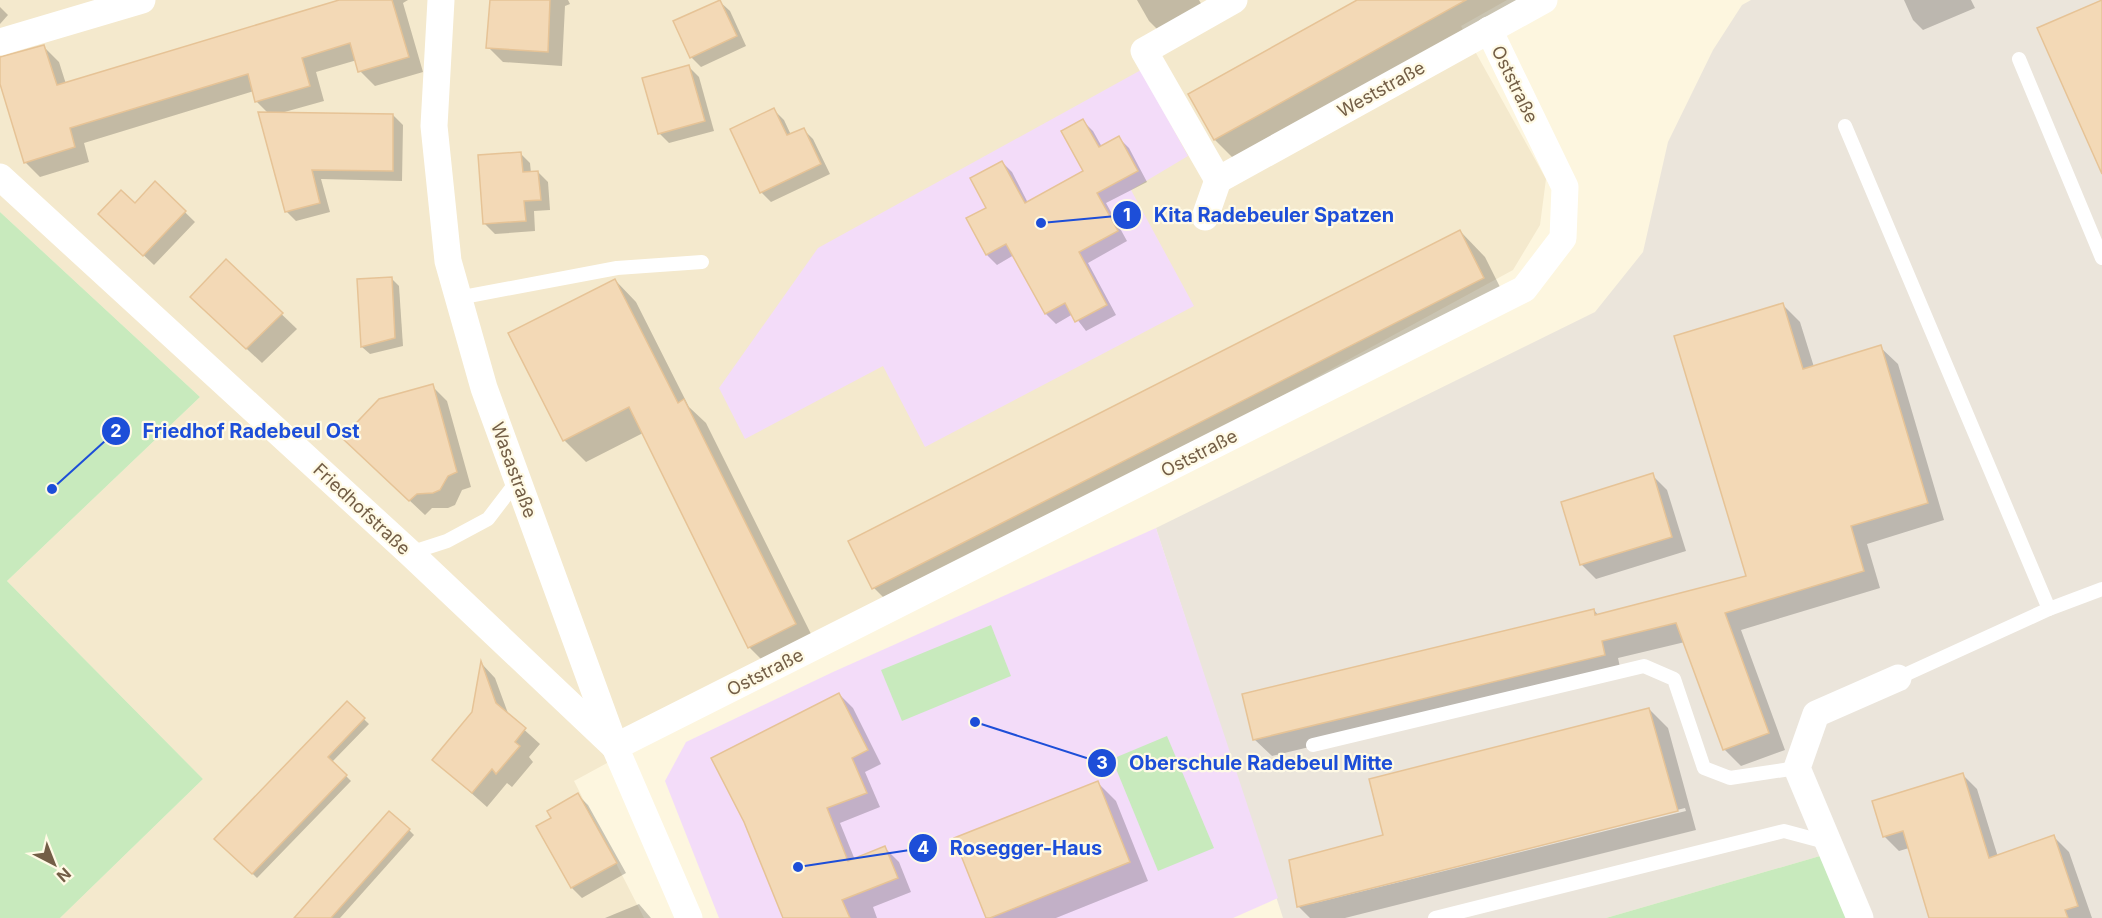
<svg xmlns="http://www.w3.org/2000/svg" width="2102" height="918" viewBox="0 0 2102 918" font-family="Inter,sans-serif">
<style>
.residential{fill:#f4e9cd}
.industrial{fill:#ebe5db}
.education{fill:#f3dcf9}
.green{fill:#c8eabd}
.shadow{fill:#0003;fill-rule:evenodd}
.building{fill:#f3d9b6;stroke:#e6c396;stroke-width:1.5}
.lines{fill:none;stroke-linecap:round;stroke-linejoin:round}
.service{stroke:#fff;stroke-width:14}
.minor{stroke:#fff;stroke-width:27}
.labels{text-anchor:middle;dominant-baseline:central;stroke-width:4.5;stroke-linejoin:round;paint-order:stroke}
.street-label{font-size:18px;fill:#735e46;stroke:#fffae5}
.leader{fill:none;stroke:#1d4ed8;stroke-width:2}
.callout-dot{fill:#1d4ed8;stroke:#fffae5;stroke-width:2}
.mark-label{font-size:18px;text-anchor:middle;font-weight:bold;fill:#fff}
.callout-label{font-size:20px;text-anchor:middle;font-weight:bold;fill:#1d4ed8;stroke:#fffae5;stroke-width:4.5;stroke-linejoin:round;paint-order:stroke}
</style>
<rect width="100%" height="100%" fill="#fdf6df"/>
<!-- residential -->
<path class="residential" d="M 0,0 L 1507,0 L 1461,26 L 1546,179 L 1540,225 L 1513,270 L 574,781 L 644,918 L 60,918 L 203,779 L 7,581 L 200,397 L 0,212 Z"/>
<!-- industrial -->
<path class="industrial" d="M 1751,0 L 2102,0 L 2102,918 L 1847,918 L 1820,856 L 1606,918 L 1283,918 L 1156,528 L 1595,312 L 1643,252 L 1668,142 L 1713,50 L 1742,5 Z"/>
<!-- education -->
<g class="education">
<path d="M 1141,70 L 1188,156 L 1131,190 L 1194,306 L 925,447 L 883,366 L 745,439 L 719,388 L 818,248 Z"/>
<path d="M 1156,528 L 1278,898 L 1233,918 L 719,918 L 665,781 L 686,742 L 833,672 Z"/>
</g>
<!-- green -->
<g class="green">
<path d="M 0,212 L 200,397 L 7,581 L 203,779 L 60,918 L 0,918 Z"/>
<path d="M 991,625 L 1011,676 L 902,721 L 881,670 Z"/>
<path d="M 1167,736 L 1214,848 L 1158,871 L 1112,759 Z"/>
<path d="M 1820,856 L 1847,918 L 1606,918 Z"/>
</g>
<!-- shadow -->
<g class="shadow">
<path d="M 339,0 L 408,0 L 403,3 L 423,72 L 375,86 L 360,71 L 357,60 L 316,72 L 324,101 L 281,113 L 393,115 L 403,125 L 402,181 L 321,179 L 330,212 L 296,221 L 286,211 L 269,114 L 256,101 L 254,91 L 84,143 L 89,162 L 40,177 L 25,162 L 0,79 L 0,59 L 44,47 L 59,62 L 66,84 Z"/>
<path d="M 492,0 L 568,0 L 570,4 L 565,6 L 562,66 L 503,62 L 488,47 Z"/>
<path d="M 1137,0 L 1199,0 L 1209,18 L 1168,40 L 1149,21 Z"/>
<path d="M 1360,0 L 1536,0 L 1240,165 L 1215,140 L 1190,95 Z"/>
<path d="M 1904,0 L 1971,0 L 1975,8 L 1923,30 L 1913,20 Z"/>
<path d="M 719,1 L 730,11 L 746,46 L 701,67 L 691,57 Z"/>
<path d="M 0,7 L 8,15 L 0,24 Z"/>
<path d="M 689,67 L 699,77 L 714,131 L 669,143 L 659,133 Z"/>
<path d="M 774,110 L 784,120 L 791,135 L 803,129 L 813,139 L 830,174 L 771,202 L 761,192 Z"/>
<path d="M 1083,121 L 1093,131 L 1102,147 L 1119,138 L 1129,148 L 1147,182 L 1106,203 L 1127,241 L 1088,263 L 1116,315 L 1086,331 L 1073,314 L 1056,324 L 1046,314 L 1014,255 L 997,265 L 987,255 L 968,219 L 988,208 L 1002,162 L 1012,172 L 1028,203 L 1085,172 Z"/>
<path d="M 520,153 L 530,163 L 531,173 L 538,172 L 548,182 L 550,210 L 534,211 L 535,231 L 495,234 L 485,224 Z"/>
<path d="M 155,183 L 195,222 L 154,265 L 100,214 L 135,205 Z"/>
<path d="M 1460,231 L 1485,257 L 1508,303 L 899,613 L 874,588 Z"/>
<path d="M 226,261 L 297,329 L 262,363 L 207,312 Z"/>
<path d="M 391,278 L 399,286 L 403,346 L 370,354 L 362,347 L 358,280 Z"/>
<path d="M 615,280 L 636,302 L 689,407 L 706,423 L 817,646 L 771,669 L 749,647 L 643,433 L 586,462 L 564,440 Z"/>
<path d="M 1783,305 L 1800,322 L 1814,367 L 1880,347 L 1898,364 L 1944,520 L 1867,544 L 1880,588 L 1741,630 L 1785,750 L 1741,766 L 1724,749 L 1685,642 L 1618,658 L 1621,672 L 1272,756 L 1254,739 L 1594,610 L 1599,616 L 1748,577 Z"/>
<path d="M 432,386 L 447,401 L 471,487 L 462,490 L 455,505 L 448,508 L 432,508 L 425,515 L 359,453 Z"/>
<path d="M 1652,475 L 1667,490 L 1686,551 L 1596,579 L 1581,564 Z"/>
<path d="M 482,664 L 495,678 L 509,716 L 540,744 L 529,757 L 533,762 L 512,787 L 507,783 L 487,807 L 434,760 L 474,713 Z"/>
<path d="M 839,694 L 853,708 L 881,764 L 865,772 L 880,807 L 840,823 L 855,860 L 885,848 L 899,862 L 911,892 L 873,907 L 877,918 L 784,918 Z"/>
<path d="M 347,703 L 369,724 L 332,762 L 351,781 L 257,878 L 217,839 Z"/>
<path d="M 1649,709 L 1668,728 L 1696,830 L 1345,918 L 1310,918 L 1298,906 L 1384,836 ZM 1685,808 L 1686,811 L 1311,904 L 1311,901 Z"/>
<path d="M 1962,774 L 1977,789 L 1998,857 L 2054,837 L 2069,852 L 2092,918 L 1930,918 L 1909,848 L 1899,851 L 1884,836 Z"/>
<path d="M 1097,782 L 1116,801 L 1148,881 L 1056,918 L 988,918 Z"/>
<path d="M 578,795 L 588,805 L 626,873 L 582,898 L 572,888 L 538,827 L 553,818 Z"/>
<path d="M 409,830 L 414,835 L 340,918 L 296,918 Z"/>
<path d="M 639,904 L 651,918 L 605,918 Z"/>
</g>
<!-- building -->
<g class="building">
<path d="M 339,0 L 392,0 L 409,57 L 358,72 L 350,43 L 302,58 L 310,86 L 255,102 L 248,74 L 70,128 L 75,147 L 24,163 L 0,84 L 0,57 L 44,45 L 57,85 Z"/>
<path d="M 490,0 L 550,0 L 548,52 L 486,48 Z"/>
<path d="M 720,0 L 737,36 L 690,58 L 673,21 Z"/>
<path d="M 1357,0 L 1466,0 L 1214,140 L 1188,94 Z"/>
<path d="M 2102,0 L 2102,174 L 2037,28 Z"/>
<path d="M 689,65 L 705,121 L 658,134 L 642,78 Z"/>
<path d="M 774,108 L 787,135 L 804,128 L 821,164 L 760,193 L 730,129 Z"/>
<path d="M 258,112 L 393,114 L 393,171 L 312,170 L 320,203 L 285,212 Z"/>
<path d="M 1083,119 L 1099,147 L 1119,136 L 1138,171 L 1097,193 L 1118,231 L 1079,252 L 1107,305 L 1075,322 L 1065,303 L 1045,314 L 1006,244 L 986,255 L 966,218 L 986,208 L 970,178 L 1002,161 L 1025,203 L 1083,171 L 1061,131 Z"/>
<path d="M 521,152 L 523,172 L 538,171 L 541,200 L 524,201 L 526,221 L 483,224 L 478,155 Z"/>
<path d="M 155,181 L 186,211 L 143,256 L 98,214 L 121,190 L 135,203 Z"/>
<path d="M 1460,230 L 1484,278 L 872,589 L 848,541 Z"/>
<path d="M 226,259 L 283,313 L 246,349 L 190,297 Z"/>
<path d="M 392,277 L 395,338 L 361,347 L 357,279 Z"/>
<path d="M 615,279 L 678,403 L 684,399 L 796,624 L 748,648 L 629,407 L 563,441 L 508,333 Z"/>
<path d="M 1783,303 L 1803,369 L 1881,345 L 1928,503 L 1851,526 L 1864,571 L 1725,613 L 1769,733 L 1723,750 L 1676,623 L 1602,641 L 1605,655 L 1253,740 L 1242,694 L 1594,609 L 1595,615 L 1746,576 L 1674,336 Z"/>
<path d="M 433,384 L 457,472 L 448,476 L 440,490 L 433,493 L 417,494 L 409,501 L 342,438 L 379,399 Z"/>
<path d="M 1653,473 L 1672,537 L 1580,565 L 1561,502 Z"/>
<path d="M 481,661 L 496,703 L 526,728 L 515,742 L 520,746 L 496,774 L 492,769 L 472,793 L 432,760 L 472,712 Z"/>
<path d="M 839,693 L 868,750 L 852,758 L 867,793 L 827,808 L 848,861 L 885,846 L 898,878 L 842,900 L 850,918 L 783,918 L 744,822 L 711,758 Z"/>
<path d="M 347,701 L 365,718 L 328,757 L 347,775 L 252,874 L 214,839 Z"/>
<path d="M 1649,708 L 1678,811 L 1297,907 L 1289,860 L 1383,835 L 1369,779 Z"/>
<path d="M 1963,773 L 1989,858 L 2054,835 L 2078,906 L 2065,910 L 2068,918 L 1929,918 L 1903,831 L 1883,837 L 1872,801 Z"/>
<path d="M 1098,781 L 1130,862 L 990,918 L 986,918 L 954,838 Z"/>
<path d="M 578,793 L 617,863 L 571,888 L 536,826 L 551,818 L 547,811 Z"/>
<path d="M 389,811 L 410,829 L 331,918 L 294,918 Z"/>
</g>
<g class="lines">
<!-- service -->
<g class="service">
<path d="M 2019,59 L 2102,258"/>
<path d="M 1845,126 L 2049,609 L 2102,589"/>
<path d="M 458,298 L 617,268 L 702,262"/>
<path d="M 410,553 L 447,541 L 488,519 L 517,481"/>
<path d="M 1898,678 L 2049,609"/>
<path d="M 1313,745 L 1644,666 L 1674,679 L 1704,768 L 1730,778 L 1797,768"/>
<path d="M 1435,918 L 1784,831 L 1829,843"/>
</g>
<!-- minor -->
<g class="minor">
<path d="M 441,0 L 434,126 L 448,261 L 484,388 L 615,747 L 689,918"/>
<path d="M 0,42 L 142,0"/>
<path d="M 0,177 L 410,553 L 615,747 L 1524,289 L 1563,238 L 1565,187 L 1489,30"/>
<path d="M 1218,180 L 1144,51 L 1234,0"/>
<path d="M 1205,217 L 1218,180 L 1544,0"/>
<path d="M 1860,918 L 1797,768 L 1816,714 L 1898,678"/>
</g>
</g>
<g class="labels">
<!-- street labels -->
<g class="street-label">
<text transform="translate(1515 84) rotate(64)">Oststraße</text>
<text transform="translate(1381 89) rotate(-29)">Weststraße</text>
<text transform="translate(1199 453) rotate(-27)">Oststraße</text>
<text transform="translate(514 470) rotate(70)">Wasastraße</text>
<text transform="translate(362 509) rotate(43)">Friedhofstraße</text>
<text transform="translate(765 672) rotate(-27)">Oststraße</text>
</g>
</g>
<!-- callouts -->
<path class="leader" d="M1041 223L1127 215M52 489L116 431M975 722L1102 763M798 867L923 848"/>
<g class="callout-dot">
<circle cx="1041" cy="223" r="6"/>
<circle cx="52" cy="489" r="6"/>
<circle cx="975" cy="722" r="6"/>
<circle cx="798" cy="867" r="6"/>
<circle cx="1127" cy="215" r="15"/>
<circle cx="116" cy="431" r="15"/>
<circle cx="1102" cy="763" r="15"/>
<circle cx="923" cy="848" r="15"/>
</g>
<g class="mark-label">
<text x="1127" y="221">1</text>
<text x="116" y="437">2</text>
<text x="1102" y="769">3</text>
<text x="923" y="854">4</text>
</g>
<g class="callout-label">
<text x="1274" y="222">Kita Radebeuler Spatzen</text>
<text x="251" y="438">Friedhof Radebeul Ost</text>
<text x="1261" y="770">Oberschule Radebeul Mitte</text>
<text x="1026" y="855">Rosegger-Haus</text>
</g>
<!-- north arrow -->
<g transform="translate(54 864) rotate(138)" stroke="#fffae5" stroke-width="4.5" paint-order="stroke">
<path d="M0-4.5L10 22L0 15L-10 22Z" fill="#735e46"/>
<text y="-9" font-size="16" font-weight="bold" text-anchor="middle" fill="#735e46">N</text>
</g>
</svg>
